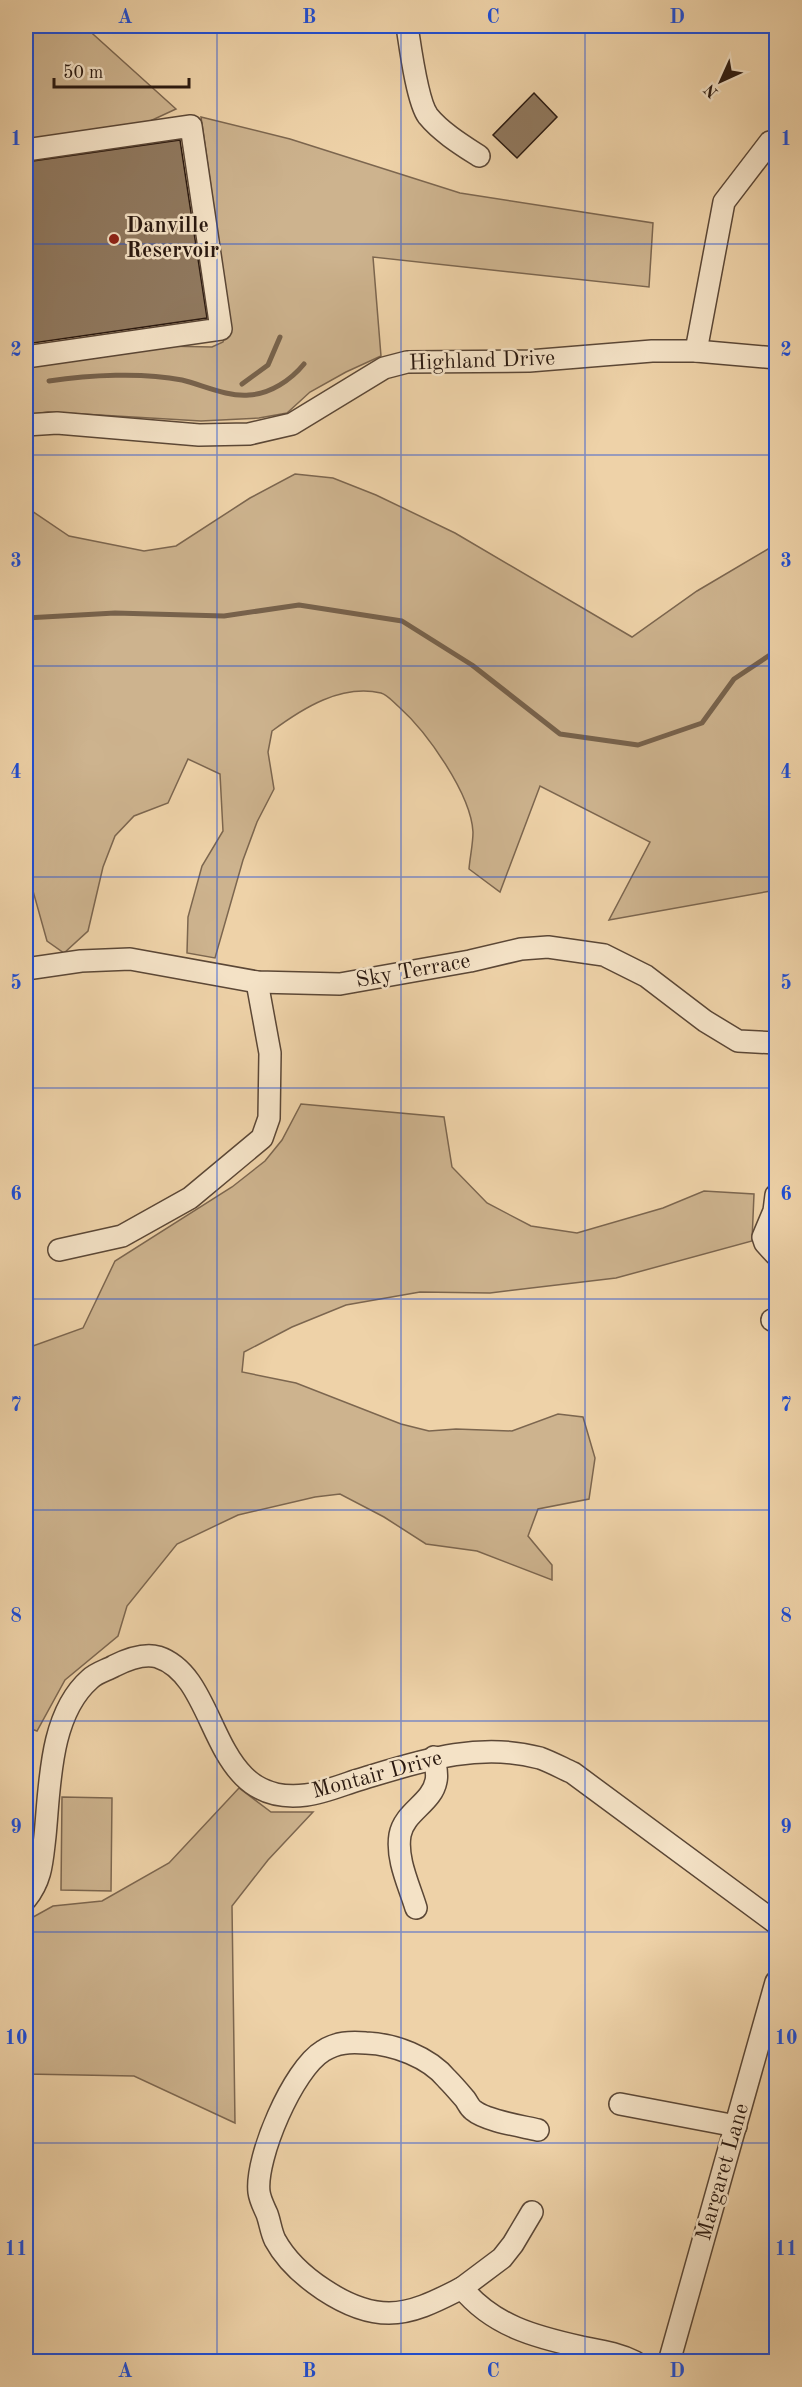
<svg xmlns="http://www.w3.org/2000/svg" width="802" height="2387" viewBox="0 0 802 2387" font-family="'Old Standard TT',serif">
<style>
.green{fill:#cdb38e;stroke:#7c664f;stroke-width:1.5}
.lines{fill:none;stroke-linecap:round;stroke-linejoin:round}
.stream{stroke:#77624c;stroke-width:5}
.building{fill:#90795f;stroke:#2a1910;stroke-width:1.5}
.minor-casing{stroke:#5b4736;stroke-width:24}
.minor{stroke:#f4e2c6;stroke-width:21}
.grid{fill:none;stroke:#1d4ed8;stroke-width:1.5;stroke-opacity:0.55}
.poi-dot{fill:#8f2418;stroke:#f4e2c6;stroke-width:2}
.labels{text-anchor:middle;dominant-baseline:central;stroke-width:5;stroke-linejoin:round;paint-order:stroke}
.poi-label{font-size:22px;font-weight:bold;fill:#2a1910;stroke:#f4e2c6;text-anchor:start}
.street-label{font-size:22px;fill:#2a1910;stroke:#f4e2c6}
.neatline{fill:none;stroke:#1d4ed8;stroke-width:2}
.grid-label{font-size:20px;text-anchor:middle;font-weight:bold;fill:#1d4ed8}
</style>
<rect width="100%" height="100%" fill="#eed2a8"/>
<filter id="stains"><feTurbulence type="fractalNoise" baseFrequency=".00333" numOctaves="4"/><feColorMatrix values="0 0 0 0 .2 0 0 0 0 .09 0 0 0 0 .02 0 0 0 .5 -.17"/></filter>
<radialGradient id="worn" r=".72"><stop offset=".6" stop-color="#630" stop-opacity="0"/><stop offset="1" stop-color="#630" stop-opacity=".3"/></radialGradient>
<!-- green -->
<g class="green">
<path d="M 26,26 L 84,26 L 176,109 L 148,122 L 26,140 Z"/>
<path d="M 201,117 L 290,139 L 460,193 L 653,223 L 649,287 L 373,257 L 381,356 L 346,372 L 310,392 L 287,413 L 259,418 L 201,421 L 48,412 L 26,415 L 26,366 L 165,346 L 212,347 L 223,342 L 230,321 Z"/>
<path d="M 295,474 L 333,478 L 376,495 L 455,533 L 632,637 L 697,591 L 768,549 L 776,548 L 776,890 L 609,920 L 650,842 L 540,786 L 500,892 L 469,869 C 470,857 473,844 473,832 C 471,794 427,732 399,707 C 394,703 388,695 381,693 C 341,684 303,708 272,731 L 268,752 L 274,789 L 257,822 L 243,860 L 215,958 L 187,953 L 188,917 L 202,866 L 223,831 L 220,774 L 188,759 L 168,803 L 134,816 L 115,836 L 103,867 L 88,931 L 64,953 L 47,941 L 33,891 L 31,851 L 26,845 L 26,507 L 69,536 L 144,551 L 176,546 L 250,498 Z"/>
<path d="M 301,1104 L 444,1117 L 452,1167 L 487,1203 L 531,1226 L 577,1233 L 663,1208 L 704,1191 L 754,1194 L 752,1241 L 616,1278 L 490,1293 L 420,1292 L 346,1305 L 292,1327 L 244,1352 L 242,1372 L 296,1383 L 401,1424 L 429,1431 L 456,1429 L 512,1431 L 558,1414 L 583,1417 L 595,1458 L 589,1499 L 538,1509 L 528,1536 L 552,1565 L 552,1580 L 477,1551 L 426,1544 L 384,1517 L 340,1494 L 315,1497 L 238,1515 L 177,1544 L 127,1606 L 118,1636 L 65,1680 L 37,1731 L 26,1727 L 26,1346 L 33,1346 L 83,1328 L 115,1261 L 232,1187 L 265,1161 L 282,1140 Z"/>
<path d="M 239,1788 L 271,1812 L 313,1812 L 268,1860 L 232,1906 L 235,2123 L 134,2076 L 26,2074 L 26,1921 L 53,1906 L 102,1901 L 169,1863 Z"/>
<path d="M 62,1797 L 112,1798 L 111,1891 L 61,1890 Z"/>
</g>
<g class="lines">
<!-- stream -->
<g class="stream">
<path d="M 49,381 C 89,375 142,372 182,380 C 203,385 227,397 249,395 C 270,394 291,380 304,364"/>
<path d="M 242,384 L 268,365 L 280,337"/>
<path d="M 26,618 L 115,613 L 224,616 L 299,605 L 402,621 L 472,665 L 560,734 L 638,745 L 702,723 L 734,679 L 776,651"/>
</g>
</g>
<!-- building -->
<g class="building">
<path d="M 534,93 L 557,117 L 517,158 L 493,135 Z"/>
<path d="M 180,140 L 207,318 L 26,344 L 26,162 Z"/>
</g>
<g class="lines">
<defs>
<g id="minor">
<path d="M 407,26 C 410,45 417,101 428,116 C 441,132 462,145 479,156"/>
<path d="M 26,150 L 191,126 L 221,329 L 26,357"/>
<path d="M 696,351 L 724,202 L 770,142"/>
<path d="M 26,425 L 57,423 L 199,435 L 249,434 L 292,424 L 384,368 L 407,362 L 529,361 L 652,351 L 696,351 L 776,358"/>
<path d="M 26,969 L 81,961 L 130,959 L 257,982 L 340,984 L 470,961 L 521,949 L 548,947 L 604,955 L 646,976 L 705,1021 L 738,1041 L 776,1043"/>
<path d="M 776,1195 L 774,1211 L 763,1237 L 765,1243 L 776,1255"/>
<path d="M 59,1250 L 122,1236 L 190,1198 L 262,1138 L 269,1118 L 270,1053 L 257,982"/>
<path d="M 772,1320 L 776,1320"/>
<path d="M 26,1899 C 42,1879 42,1861 45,1836 C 50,1786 49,1715 90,1679 C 96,1673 107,1670 114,1666 C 126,1660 144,1653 158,1657 C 222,1678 207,1808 306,1795 C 323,1793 342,1785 358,1780 C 418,1762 477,1741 540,1758 C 551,1762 562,1768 573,1773 L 776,1923"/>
<path d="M 416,1908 C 409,1885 396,1859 400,1835 C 404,1812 432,1803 436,1781 C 438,1773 435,1765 434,1757"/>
<path d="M 620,2104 L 736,2126"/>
<path d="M 538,2130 C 521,2126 486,2121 473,2110 C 469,2107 468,2103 465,2099 C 459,2092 453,2085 447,2079 C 429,2057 394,2044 366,2043 C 350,2042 337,2042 323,2051 C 293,2069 255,2158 259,2192 C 260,2200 264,2207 267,2214 C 270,2222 271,2232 275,2240 C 294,2275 348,2313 389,2313 C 415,2313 440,2299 462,2288 C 493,2326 536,2337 581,2347 C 601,2351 617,2353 635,2362"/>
<path d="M 462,2288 L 502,2258 L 513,2244 L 532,2212"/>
<path d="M 669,2362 L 776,1982"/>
</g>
</defs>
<!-- minor casing -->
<use href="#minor" class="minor-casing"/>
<!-- minor -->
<use href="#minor" class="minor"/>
</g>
<!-- grid -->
<path class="grid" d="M 217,26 L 217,2362M 401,26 L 401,2362M 585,26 L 585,2362M 26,244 L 776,244M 26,455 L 776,455M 26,666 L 776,666M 26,877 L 776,877M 26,1088 L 776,1088M 26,1299 L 776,1299M 26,1510 L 776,1510M 26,1721 L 776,1721M 26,1932 L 776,1932M 26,2143 L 776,2143"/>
<!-- markers -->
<circle class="poi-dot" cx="114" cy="239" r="6"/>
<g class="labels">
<!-- poi labels -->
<g class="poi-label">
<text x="126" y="226">Danville<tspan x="126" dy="25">Reservoir</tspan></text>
</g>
<!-- street labels -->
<g class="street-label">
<text transform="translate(482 361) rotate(-2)">Highland Drive</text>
<text transform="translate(413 971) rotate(-10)">Sky Terrace</text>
<text transform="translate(377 1775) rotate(-15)">Montair Drive</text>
<text transform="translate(723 2172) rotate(-74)">Margaret Lane</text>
</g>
</g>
<!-- margin -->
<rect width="802" height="2387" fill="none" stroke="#eed2a8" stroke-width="66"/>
<!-- north arrow -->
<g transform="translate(721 81) rotate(225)" stroke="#f4e2c6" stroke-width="4.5" paint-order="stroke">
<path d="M0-4.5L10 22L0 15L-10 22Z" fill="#2a1910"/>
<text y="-9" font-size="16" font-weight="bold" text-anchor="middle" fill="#2a1910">N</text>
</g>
<!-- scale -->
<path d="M54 78v9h135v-9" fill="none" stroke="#2a1910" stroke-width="3"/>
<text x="63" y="78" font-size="18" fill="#2a1910" stroke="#f4e2c6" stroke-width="4.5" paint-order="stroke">50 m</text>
<rect x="33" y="33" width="736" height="2321" class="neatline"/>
<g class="grid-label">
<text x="125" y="23">A</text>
<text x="309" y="23">B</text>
<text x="493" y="23">C</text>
<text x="677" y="23">D</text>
<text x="16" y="145">1</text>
<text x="786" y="145">1</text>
<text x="16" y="356">2</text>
<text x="786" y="356">2</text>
<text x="16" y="567">3</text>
<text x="786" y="567">3</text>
<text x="16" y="778">4</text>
<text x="786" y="778">4</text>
<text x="16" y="989">5</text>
<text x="786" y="989">5</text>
<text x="16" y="1200">6</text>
<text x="786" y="1200">6</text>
<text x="16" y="1411">7</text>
<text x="786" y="1411">7</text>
<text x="16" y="1622">8</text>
<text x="786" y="1622">8</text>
<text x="16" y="1833">9</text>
<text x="786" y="1833">9</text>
<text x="16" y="2044">10</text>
<text x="786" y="2044">10</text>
<text x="16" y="2255">11</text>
<text x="786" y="2255">11</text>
<text x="125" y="2377">A</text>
<text x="309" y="2377">B</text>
<text x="493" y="2377">C</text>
<text x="677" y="2377">D</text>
</g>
<rect width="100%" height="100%" filter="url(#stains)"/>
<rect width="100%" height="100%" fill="url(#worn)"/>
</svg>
